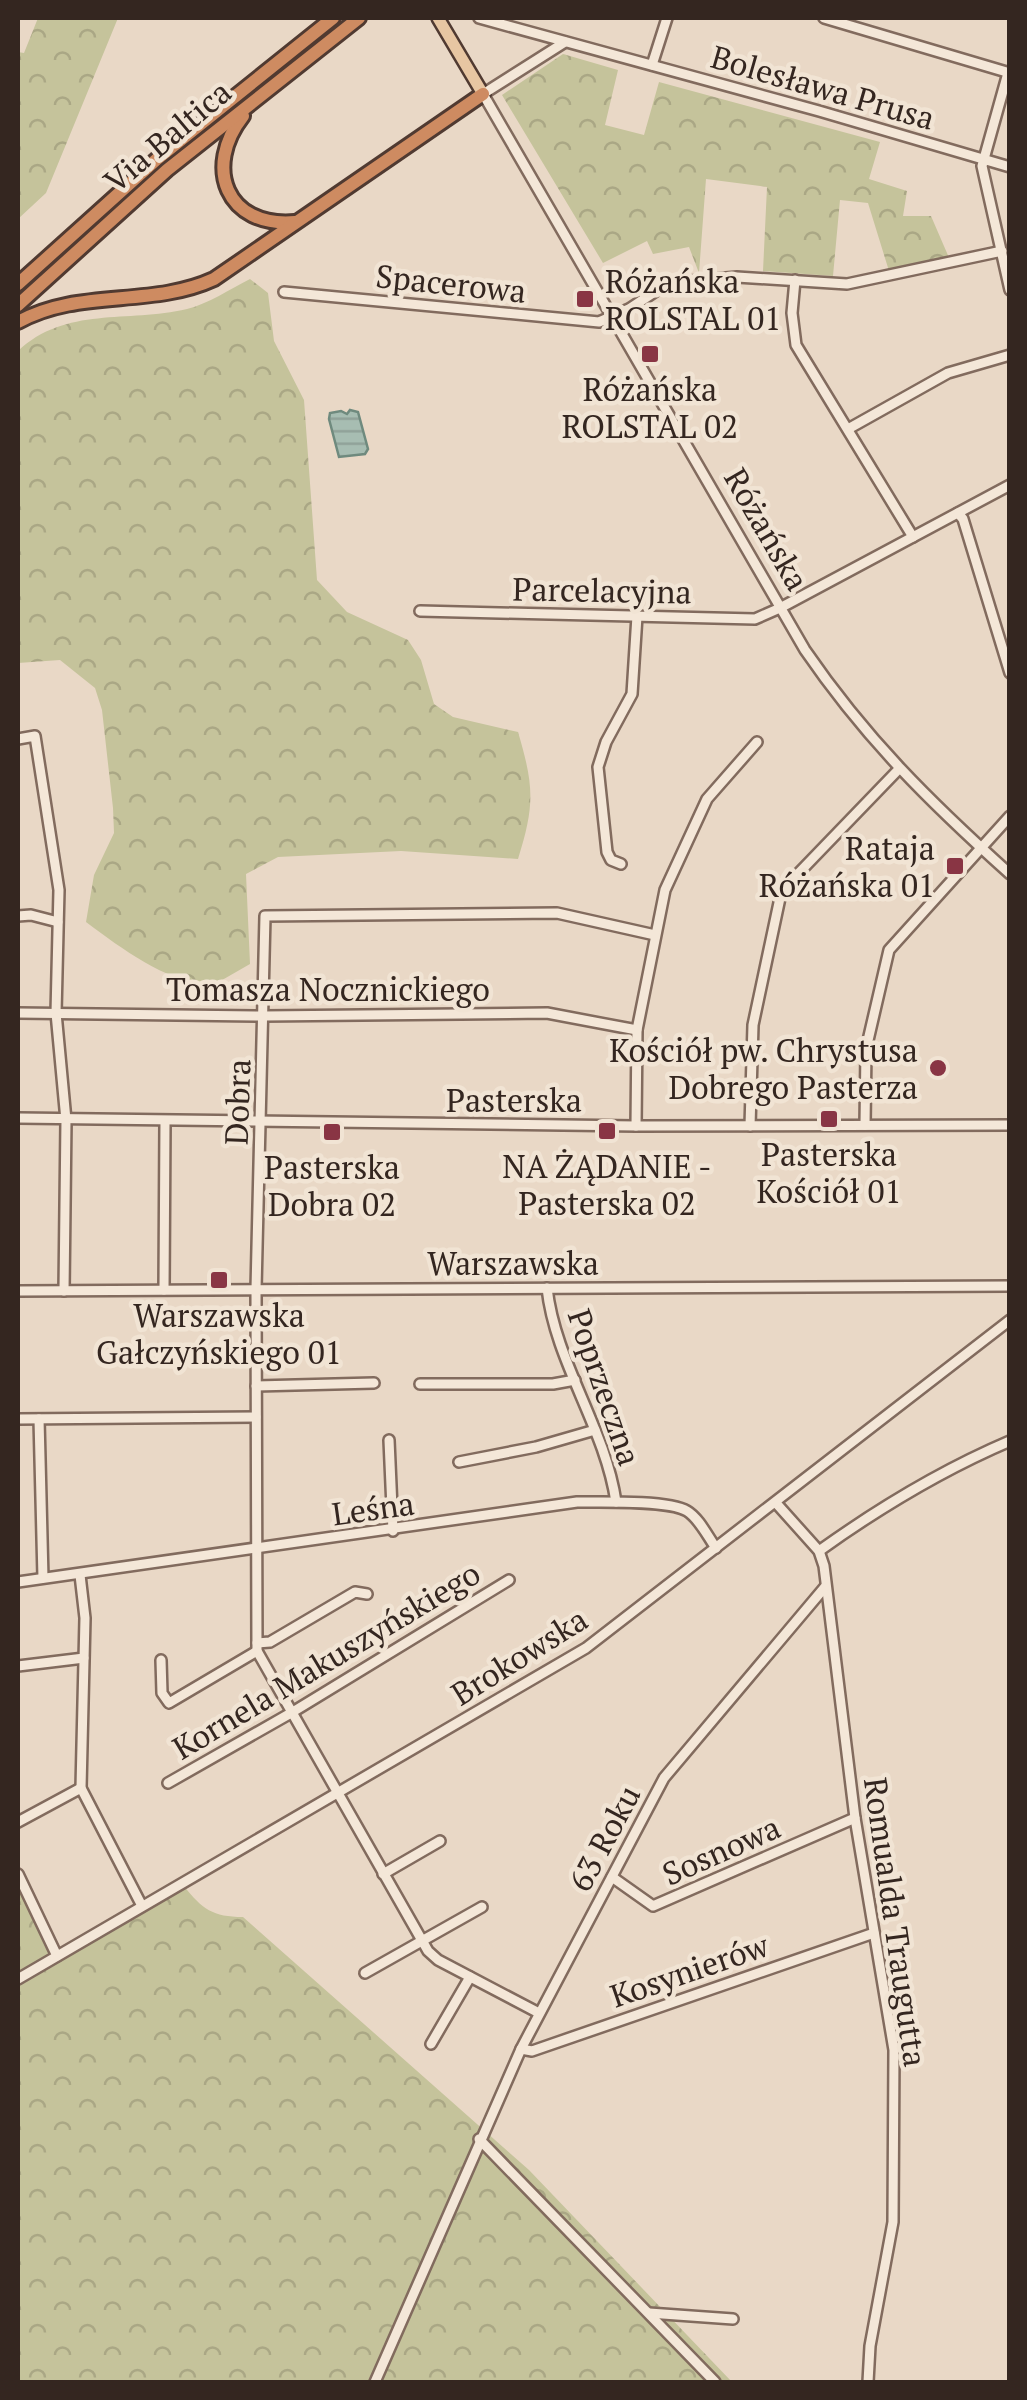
<svg xmlns="http://www.w3.org/2000/svg" width="1027" height="2400" viewBox="0 0 1027 2400" font-family="'PT Serif',serif">
<style>
.forest{fill:url(#forest-crowns)}
.water{fill:url(#water-rules);stroke:#6f8a7e;stroke-width:2.5}
.lines{fill:none;stroke-linecap:round;stroke-linejoin:round}
.minor-casing{stroke:#826b5e;stroke-width:14}
.major-casing{stroke:#503a31;stroke-width:16}
.highway-casing{stroke:#503a31;stroke-width:18}
.minor{stroke:#f4e7d8;stroke-width:9}
.major{stroke:#e7c6a2;stroke-width:11}
.highway{stroke:#ce8b61;stroke-width:12}
.poi-dot{fill:#893544;stroke:#f1e4d4;stroke-width:4}
.labels{text-anchor:middle;dominant-baseline:central;stroke-width:9;stroke-linejoin:round;paint-order:stroke}
.street-label{font-size:32px;fill:#342620;stroke:#f1e4d4}
.poi-label{font-size:32px;fill:#342620;stroke:#f1e4d4}
</style>
<defs>
<pattern id="forest-crowns" width="20" height="18" patternUnits="userSpaceOnUse" patternTransform="scale(2.5)"><rect width="20" height="18" fill="#c5c39b"/><path d="M2 6a3 3 0 1 1 6 0M12 15a3 3 0 1 1 6 0" fill="none" stroke="#aaa785"/></pattern>
<pattern id="water-rules" width="6" height="5" patternUnits="userSpaceOnUse" patternTransform="scale(2.5)"><rect width="6" height="5" fill="#a7bdb2"/><path d="M0 2.5h6" fill="none" stroke="#90a299"/></pattern>
</defs>
<rect width="100%" height="100%" fill="#e9d8c6"/>
<!-- forest -->
<g class="forest">
<path d="M 38,18 L 118,18 L 46,193 L 18,219 L 18,52 L 24,53 Z"/>
<path d="M 563,54 L 618,70 L 605,125 L 644,135 L 659,82 L 880,142 L 869,179 L 907,191 L 903,216 L 931,216 L 950,260 L 889,271 L 868,203 L 840,200 L 833,276 L 763,271 L 767,187 L 706,179 L 699,273 L 689,247 L 653,254 L 647,241 L 603,263 L 502,95 Z"/>
<path d="M 250,279 L 268,293 L 274,341 L 304,400 L 317,580 L 347,612 L 408,640 L 421,660 L 434,704 L 453,717 L 518,732 C 534,786 535,805 518,859 L 401,851 L 278,857 L 246,874 L 250,964 L 210,987 C 161,978 125,951 86,922 L 94,875 L 114,833 L 113,808 L 102,710 L 95,688 L 60,660 L 18,663 L 18,351 C 66,306 127,323 187,309 C 208,304 230,289 250,279 Z"/>
<path d="M 18,1886 L 52,1956 L 184,1886 C 202,1909 213,1917 243,1917 L 529,2170 L 732,2382 L 18,2382 Z"/>
</g>
<!-- water -->
<path class="water" d="M 350,410 L 358,412 L 368,449 L 365,454 L 339,457 L 329,419 L 330,413 L 341,411 L 347,414 Z"/>
<g class="lines">
<defs>
<g id="minor">
<path d="M 479,18 L 819,111 L 1010,167"/>
<path d="M 824,18 L 1010,73"/>
<path d="M 565,42 L 483,94 L 805,650 C 866,739 930,802 1010,874"/>
<path d="M 652,65 L 667,18"/>
<path d="M 1008,73 L 982,166 L 1010,290"/>
<path d="M 795,280 L 792,313 L 796,345 L 913,537"/>
<path d="M 284,292 L 599,322 L 629,309 L 659,289 L 691,281 L 737,277 L 847,284 L 1002,251"/>
<path d="M 848,429 L 948,373 L 1010,355"/>
<path d="M 958,513 L 963,519 L 1010,673"/>
<path d="M 420,611 L 755,619 L 780,608 L 1010,485"/>
<path d="M 18,739 L 35,736 L 59,890 L 56,1013 L 66,1120 L 64,1291"/>
<path d="M 621,864 L 611,860 L 607,852 L 598,767 L 606,742 L 632,694 L 637,616"/>
<path d="M 18,916 L 31,915 L 58,922"/>
<path d="M 18,1013 L 264,1016 L 547,1013 L 637,1030"/>
<path d="M 18,1118 L 636,1126 L 1010,1125"/>
<path d="M 865,1125 L 866,1049 L 889,950 L 1010,816"/>
<path d="M 636,1126 L 637,1030 L 665,890 L 707,799 L 757,742"/>
<path d="M 750,1126 L 753,1025 L 780,898 L 791,881 L 898,770"/>
<path d="M 547,1288 C 555,1362 605,1427 616,1502"/>
<path d="M 164,1290 L 165,1121"/>
<path d="M 18,1291 L 1010,1286"/>
<path d="M 420,1384 L 553,1384 L 575,1380"/>
<path d="M 256,1386 L 374,1383"/>
<path d="M 18,1419 L 256,1417"/>
<path d="M 39,1419 L 43,1578"/>
<path d="M 389,1440 L 393,1531"/>
<path d="M 459,1462 L 536,1447 L 595,1430"/>
<path d="M 776,1503 L 819,1551 L 824,1566 L 855,1818 L 894,2050 L 893,2222 L 870,2346 L 868,2382"/>
<path d="M 819,1551 C 879,1508 942,1470 1010,1441"/>
<path d="M 80,1575 L 85,1618 L 81,1788 L 142,1906"/>
<path d="M 18,1582 L 577,1502 C 601,1502 669,1500 687,1511 C 699,1518 708,1537 716,1548"/>
<path d="M 257,1643 L 270,1642 L 355,1592 L 367,1594"/>
<path d="M 161,1660 L 162,1693 L 169,1703 L 257,1651"/>
<path d="M 18,1666 L 84,1658"/>
<path d="M 168,1783 L 291,1713 L 509,1580"/>
<path d="M 18,1822 L 81,1788"/>
<path d="M 18,1874 L 57,1956"/>
<path d="M 383,1874 L 440,1841"/>
<path d="M 612,1877 L 653,1906 L 855,1818"/>
<path d="M 365,1973 L 482,1907"/>
<path d="M 18,1979 L 586,1648 L 1010,1320"/>
<path d="M 539,2013 L 438,1960 L 428,1951 L 257,1651 L 256,1289 L 265,916 L 557,913 L 655,935"/>
<path d="M 431,2044 L 470,1977"/>
<path d="M 521,2049 L 532,2051 L 874,1933"/>
<path d="M 479,2139 L 715,2382"/>
<path d="M 649,2313 L 733,2319"/>
<path d="M 375,2382 L 521,2049 L 664,1778 L 825,1587"/>
</g>
<path id="major" d="M 438,18 L 483,94"/>
<g id="highway">
<path d="M 243,116 C 203,167 226,228 295,222"/>
<path d="M 18,284 L 157,159 L 333,18"/>
<path d="M 18,305 L 167,170 L 359,18"/>
<path d="M 18,322 C 79,288 151,308 214,279 L 483,94"/>
</g>
</defs>
<!-- minor casing -->
<use href="#minor" class="minor-casing"/>
<!-- major casing -->
<use href="#major" class="major-casing"/>
<!-- highway casing -->
<use href="#highway" class="highway-casing"/>
<!-- minor -->
<use href="#minor" class="minor"/>
<!-- major -->
<use href="#major" class="major"/>
<!-- highway -->
<use href="#highway" class="highway"/>
</g>
<!-- markers -->
<g class="poi-dot">
<rect x="575" y="289" width="20" height="20" rx="5"/>
<rect x="640" y="344" width="20" height="20" rx="5"/>
<rect x="945" y="856" width="20" height="20" rx="5"/>
<circle cx="938" cy="1068" r="10"/>
<rect x="819" y="1109" width="20" height="20" rx="5"/>
<rect x="597" y="1121" width="20" height="20" rx="5"/>
<rect x="322" y="1122" width="20" height="20" rx="5"/>
<rect x="209" y="1270" width="20" height="20" rx="5"/>
</g>
<g class="labels">
<!-- street labels -->
<g class="street-label">
<text transform="translate(823 87) rotate(16)">Bolesława Prusa</text>
<text transform="translate(167 136) rotate(-40)">Via Baltica</text>
<text transform="translate(451 283) rotate(6)">Spacerowa</text>
<text transform="translate(767 529) rotate(60)">Różańska</text>
<text transform="translate(602 590) rotate(1)">Parcelacyjna</text>
<text x="328" y="989">Tomasza Nocznickiego</text>
<text x="514" y="1100">Pasterska</text>
<text transform="translate(237 1102) rotate(-88)">Dobra</text>
<text x="513" y="1263">Warszawska</text>
<text transform="translate(605 1387) rotate(71)">Poprzeczna</text>
<text transform="translate(373 1508) rotate(-8)">Leśna</text>
<text transform="translate(519 1656) rotate(-32)">Brokowska</text>
<text transform="translate(326 1660) rotate(-31)">Kornela Makuszyńskiego</text>
<text transform="translate(604 1838) rotate(-62)">63 Roku</text>
<text transform="translate(721 1850) rotate(-24)">Sosnowa</text>
<text transform="translate(896 1922) rotate(82)">Romualda Traugutta</text>
<text transform="translate(689 1970) rotate(-19)">Kosynierów</text>
</g>
<!-- poi labels -->
<g class="poi-label">
<text x="605" y="281" text-anchor="start">Różańska<tspan x="605" dy="37">ROLSTAL 01</tspan></text>
<text x="650" y="389">Różańska<tspan x="650" dy="37">ROLSTAL 02</tspan></text>
<text x="935" y="848" text-anchor="end">Rataja<tspan x="935" dy="37">Różańska 01</tspan></text>
<text x="918" y="1050" text-anchor="end">Kościół pw. Chrystusa<tspan x="918" dy="37">Dobrego Pasterza</tspan></text>
<text x="829" y="1154">Pasterska<tspan x="829" dy="37">Kościół 01</tspan></text>
<text x="607" y="1166">NA ŻĄDANIE -<tspan x="607" dy="37">Pasterska 02</tspan></text>
<text x="332" y="1167">Pasterska<tspan x="332" dy="37">Dobra 02</tspan></text>
<text x="219" y="1315">Warszawska<tspan x="219" dy="37">Gałczyńskiego 01</tspan></text>
</g>
</g>
<!-- border -->
<rect width="1027" height="2400" fill="none" stroke="#342620" stroke-width="40"/>
</svg>
